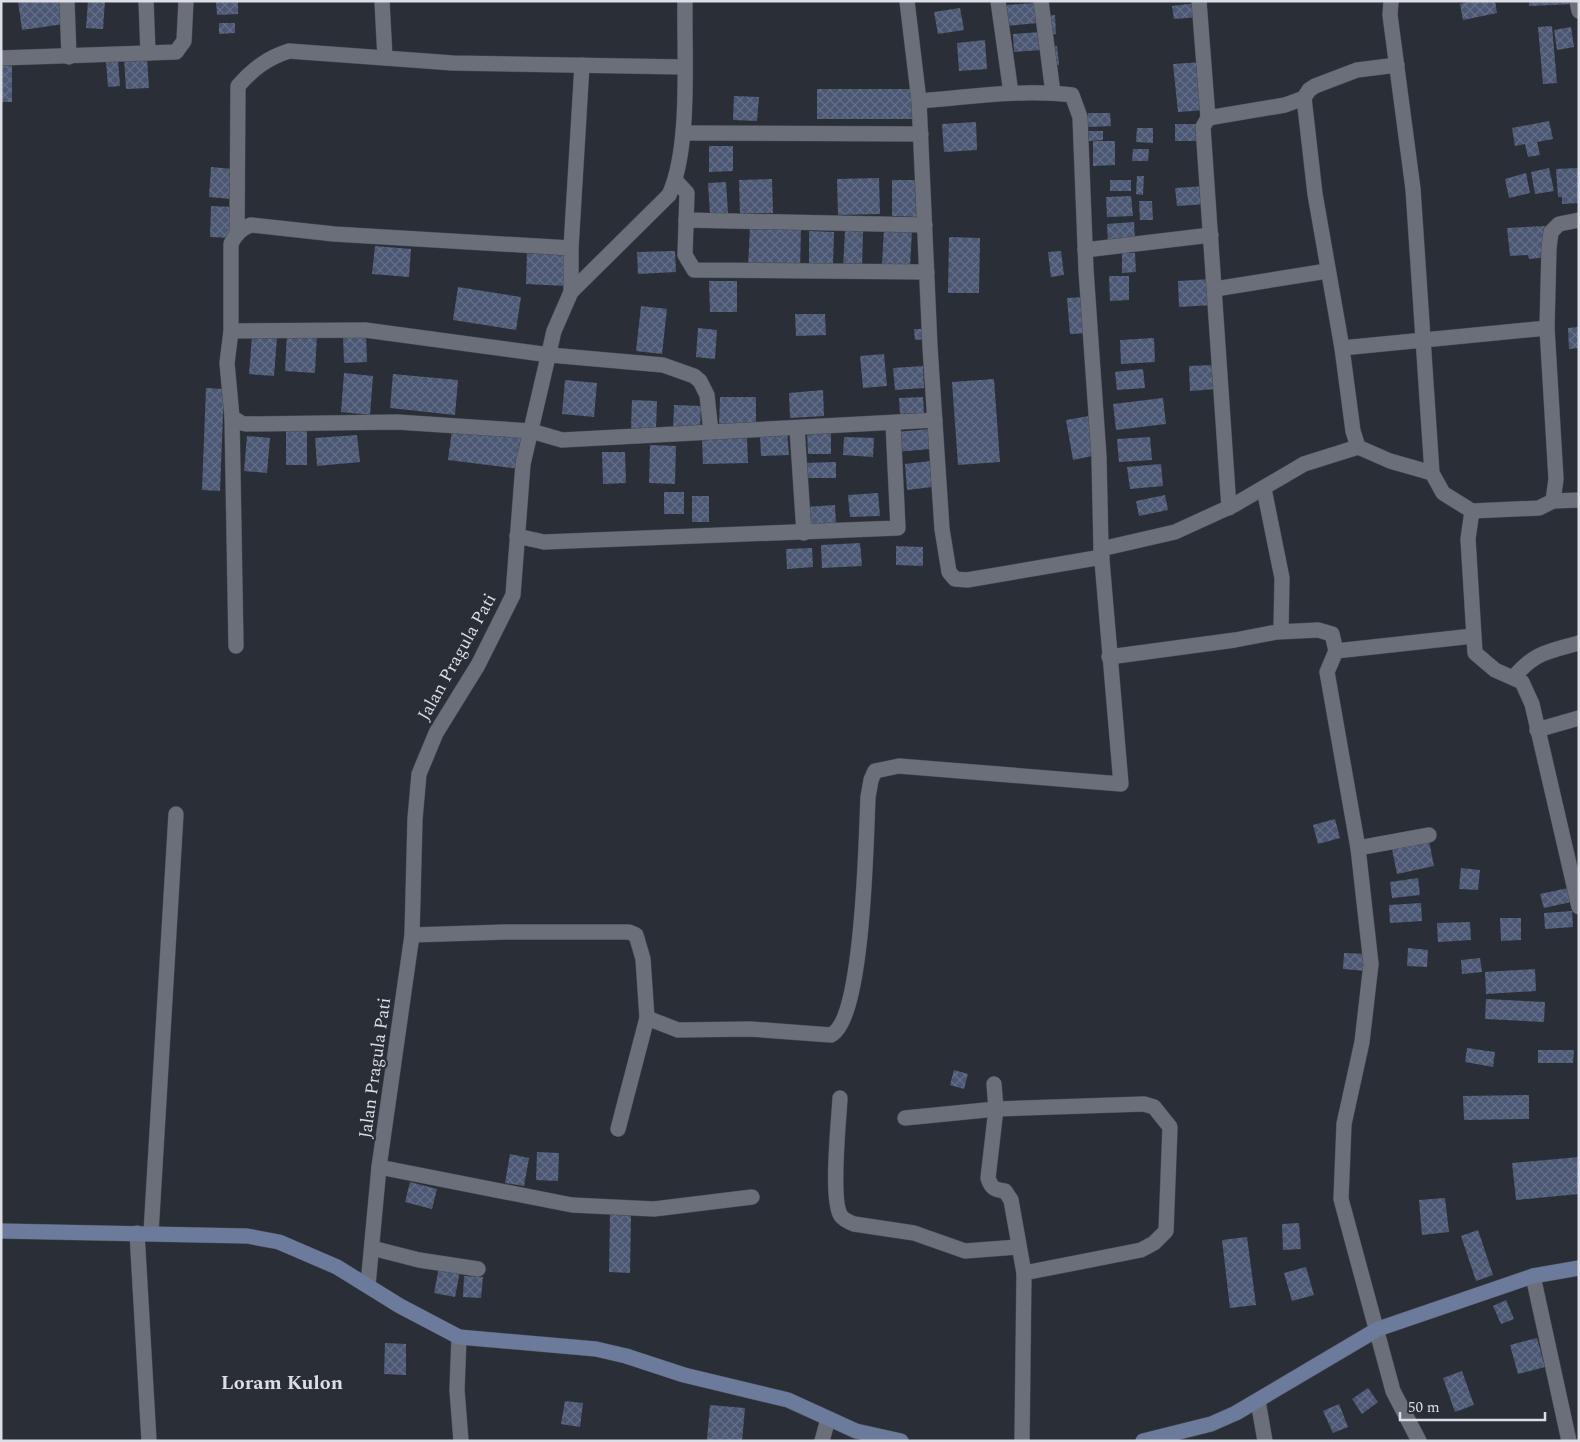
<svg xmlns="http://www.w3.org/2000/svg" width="1580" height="1442" viewBox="0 0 1580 1442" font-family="Spectral,serif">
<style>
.building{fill:url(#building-cross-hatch)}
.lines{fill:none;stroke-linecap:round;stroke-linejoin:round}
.street-casing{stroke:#464a52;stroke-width:16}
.secondary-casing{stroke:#464a52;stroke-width:16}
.street{stroke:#6a6f7a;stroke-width:15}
.secondary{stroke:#6c7a9c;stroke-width:15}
.labels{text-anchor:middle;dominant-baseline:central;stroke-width:5;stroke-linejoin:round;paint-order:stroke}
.street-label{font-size:18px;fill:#dbdee4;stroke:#2a2e37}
.quarter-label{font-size:20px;font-weight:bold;fill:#dbdee4;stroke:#2a2e37}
</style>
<defs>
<pattern id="building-cross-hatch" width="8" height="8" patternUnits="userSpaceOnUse" patternTransform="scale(1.25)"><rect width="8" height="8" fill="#4b5773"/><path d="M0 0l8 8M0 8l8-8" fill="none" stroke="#646f87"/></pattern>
</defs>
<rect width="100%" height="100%" fill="#2a2e37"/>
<!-- building -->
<g class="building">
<path d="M 18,1 L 61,1 L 64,24 L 22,30 Z"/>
<path d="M 88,1 L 105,1 L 103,29 L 86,28 Z"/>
<path d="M 216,1 L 238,1 L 238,14 L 217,15 Z"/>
<path d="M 1473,1 L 1495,1 L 1497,13 L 1463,20 L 1460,4 Z"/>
<path d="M 1529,1 L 1573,1 L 1573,4 L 1529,6 Z"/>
<path d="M 1036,3 L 1038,23 L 1006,26 L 1005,5 Z"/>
<path d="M 1197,3 L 1199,17 L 1174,19 L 1172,6 Z"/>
<path d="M 960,8 L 964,30 L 938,34 L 934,12 Z"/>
<path d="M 1055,15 L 1056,34 L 1047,35 L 1045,16 Z"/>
<path d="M 219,23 L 235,23 L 235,33 L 219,34 Z"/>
<path d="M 1552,26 L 1557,83 L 1543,84 L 1538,27 Z"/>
<path d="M 1571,27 L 1574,47 L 1557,50 L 1554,30 Z"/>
<path d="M 1041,32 L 1042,50 L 1014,52 L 1013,34 Z"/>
<path d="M 985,40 L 987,69 L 959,71 L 957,43 Z"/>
<path d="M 1057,46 L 1059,65 L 1052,66 L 1049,47 Z"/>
<path d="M 147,58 L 149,88 L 126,89 L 124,59 Z"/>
<path d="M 118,60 L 120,86 L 108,87 L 106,61 Z"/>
<path d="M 1202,62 L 1206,110 L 1178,112 L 1173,64 Z"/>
<path d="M 1,64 L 12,65 L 12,102 L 1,102 Z"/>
<path d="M 817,89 L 913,89 L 912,119 L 817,119 Z"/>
<path d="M 734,96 L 759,97 L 757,121 L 733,120 Z"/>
<path d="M 1088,113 L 1110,113 L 1111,126 L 1088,127 Z"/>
<path d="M 1549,121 L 1553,139 L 1537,142 L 1540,155 L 1528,157 L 1525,144 L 1515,146 L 1512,128 Z"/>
<path d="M 976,122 L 977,150 L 944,152 L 942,124 Z"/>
<rect x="1175" y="124" width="27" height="17"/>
<path d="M 1137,128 L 1153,128 L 1153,143 L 1136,142 Z"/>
<path d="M 1088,131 L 1103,131 L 1103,140 L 1089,141 Z"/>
<path d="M 1093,141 L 1115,141 L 1115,165 L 1093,166 Z"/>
<path d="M 709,146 L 733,146 L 733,171 L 709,172 Z"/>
<path d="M 1133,149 L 1149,149 L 1148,161 L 1132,161 Z"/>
<path d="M 211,167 L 233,169 L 231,199 L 209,197 Z"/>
<path d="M 1549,168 L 1554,191 L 1535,194 L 1531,172 Z"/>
<path d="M 1579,168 L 1579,203 L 1562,204 L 1562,197 L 1558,197 L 1556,169 Z"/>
<path d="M 1526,173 L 1530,193 L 1509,198 L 1505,179 Z"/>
<path d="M 1137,176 L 1144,176 L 1143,195 L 1136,194 Z"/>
<path d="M 879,178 L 880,214 L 838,215 L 837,179 Z"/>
<path d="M 772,179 L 773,213 L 740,214 L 739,180 Z"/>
<path d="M 892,180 L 918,180 L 918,217 L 892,216 Z"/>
<rect x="1110" y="180" width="21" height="11"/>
<path d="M 726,182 L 728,213 L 710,214 L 708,183 Z"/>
<path d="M 1206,186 L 1207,204 L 1177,206 L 1175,188 Z"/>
<path d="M 1131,196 L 1133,216 L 1107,217 L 1106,197 Z"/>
<path d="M 1139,201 L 1152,201 L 1153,220 L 1140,220 Z"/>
<path d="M 211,206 L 233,207 L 232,238 L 210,237 Z"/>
<path d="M 1134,222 L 1135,241 L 1108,242 L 1107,224 Z"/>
<path d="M 750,226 L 801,228 L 800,270 L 748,268 Z"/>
<path d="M 1545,226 L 1548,257 L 1529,259 L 1528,255 L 1510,256 L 1507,228 Z"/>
<path d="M 884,228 L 912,230 L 910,267 L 882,265 Z"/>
<path d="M 845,230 L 863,231 L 862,269 L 843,269 Z"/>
<path d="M 809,231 L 834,232 L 833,265 L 809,264 Z"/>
<path d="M 949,237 L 980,238 L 979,293 L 948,293 Z"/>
<path d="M 375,246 L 411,249 L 409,277 L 372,274 Z"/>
<path d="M 675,251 L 676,272 L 638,274 L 637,252 Z"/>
<path d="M 1061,251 L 1064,275 L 1051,277 L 1048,252 Z"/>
<path d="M 527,253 L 567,255 L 566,286 L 526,284 Z"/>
<path d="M 1122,253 L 1135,253 L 1136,272 L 1122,273 Z"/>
<path d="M 1109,276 L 1129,276 L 1129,300 L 1110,301 Z"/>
<path d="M 1212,279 L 1213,305 L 1179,307 L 1178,281 Z"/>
<path d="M 709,281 L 737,281 L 737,312 L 710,312 Z"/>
<path d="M 458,287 L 521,297 L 516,330 L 453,320 Z"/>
<path d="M 1086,297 L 1088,333 L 1070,334 L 1067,298 Z"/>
<path d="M 641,306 L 667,309 L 662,354 L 636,351 Z"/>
<path d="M 795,314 L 825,314 L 826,335 L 796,336 Z"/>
<path d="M 1579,327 L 1579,348 L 1569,349 L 1568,328 Z"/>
<path d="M 698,328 L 717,330 L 715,359 L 696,357 Z"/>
<path d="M 914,329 L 928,329 L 928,339 L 915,340 Z"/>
<path d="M 287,332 L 317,334 L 315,373 L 285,371 Z"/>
<path d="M 366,335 L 367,362 L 344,363 L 343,336 Z"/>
<path d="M 252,336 L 277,338 L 274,376 L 249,374 Z"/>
<path d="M 1154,338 L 1155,362 L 1121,364 L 1120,340 Z"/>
<path d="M 884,354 L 887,386 L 863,388 L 860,356 Z"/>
<path d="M 1214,365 L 1216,389 L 1190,391 L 1189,366 Z"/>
<path d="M 923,366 L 924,388 L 895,390 L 893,368 Z"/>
<path d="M 1143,369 L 1145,388 L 1117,390 L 1115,372 Z"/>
<path d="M 344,373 L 373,376 L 370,415 L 341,412 Z"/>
<path d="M 393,374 L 458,380 L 455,415 L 390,408 Z"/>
<path d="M 994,379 L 1000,462 L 958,465 L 952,382 Z"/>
<path d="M 565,380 L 597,383 L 594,417 L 562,414 Z"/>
<path d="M 206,388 L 224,389 L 220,491 L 202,490 Z"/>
<path d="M 823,390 L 824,416 L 790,418 L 789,393 Z"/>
<path d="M 720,397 L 756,397 L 756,427 L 719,426 Z"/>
<path d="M 923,397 L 924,413 L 900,414 L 899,398 Z"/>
<path d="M 1163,398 L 1166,424 L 1116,430 L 1113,404 Z"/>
<path d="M 632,400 L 657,401 L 656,429 L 631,428 Z"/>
<path d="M 674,405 L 701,406 L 700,431 L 673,430 Z"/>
<path d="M 1089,416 L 1097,455 L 1073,460 L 1066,420 Z"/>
<rect x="286" y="428" width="21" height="37"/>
<path d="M 929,429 L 930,449 L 896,452 L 895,432 Z"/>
<path d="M 452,430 L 524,438 L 520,469 L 448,460 Z"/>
<path d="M 807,431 L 831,431 L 831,454 L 808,454 Z"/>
<path d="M 787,432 L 789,455 L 761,456 L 760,434 Z"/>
<path d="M 357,435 L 360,462 L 317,466 L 315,438 Z"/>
<path d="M 247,436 L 270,438 L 267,473 L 244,471 Z"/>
<path d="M 844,437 L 874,438 L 873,457 L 843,455 Z"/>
<path d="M 1150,437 L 1152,460 L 1119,462 L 1117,439 Z"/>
<path d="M 747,438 L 748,463 L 703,464 L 702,439 Z"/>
<path d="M 650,445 L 676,446 L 675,484 L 649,483 Z"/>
<path d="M 602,452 L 625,452 L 626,483 L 603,484 Z"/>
<path d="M 930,461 L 932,487 L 907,490 L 905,464 Z"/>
<path d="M 836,462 L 836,478 L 803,478 L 802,463 Z"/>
<path d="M 1161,464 L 1163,486 L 1130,489 L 1127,467 Z"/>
<rect x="664" y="492" width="20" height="22"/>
<path d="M 878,493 L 880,516 L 850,517 L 848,495 Z"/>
<path d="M 1165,495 L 1168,510 L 1139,516 L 1136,501 Z"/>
<rect x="692" y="496" width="17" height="26"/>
<path d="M 835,505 L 836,523 L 807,525 L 806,507 Z"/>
<path d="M 860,543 L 862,566 L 822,568 L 821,545 Z"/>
<path d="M 896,546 L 923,547 L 923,566 L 896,565 Z"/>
<path d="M 812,548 L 813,567 L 787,569 L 786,549 Z"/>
<path d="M 1335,819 L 1340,838 L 1318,844 L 1313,825 Z"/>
<path d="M 1429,841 L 1434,866 L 1397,874 L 1392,849 Z"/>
<path d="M 1461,868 L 1480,870 L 1478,890 L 1459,889 Z"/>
<path d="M 1418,878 L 1420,895 L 1392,898 L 1390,882 Z"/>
<path d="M 1568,888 L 1571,902 L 1544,908 L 1540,894 Z"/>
<path d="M 1421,903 L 1422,921 L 1390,923 L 1389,905 Z"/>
<path d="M 1572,911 L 1573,927 L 1545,929 L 1544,913 Z"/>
<path d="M 1500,918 L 1521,918 L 1521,940 L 1501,941 Z"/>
<path d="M 1470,922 L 1471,940 L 1438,942 L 1437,923 Z"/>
<path d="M 1408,948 L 1428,950 L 1427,967 L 1407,966 Z"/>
<path d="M 1344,953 L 1367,954 L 1366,971 L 1343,969 Z"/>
<path d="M 1480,958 L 1482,972 L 1462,974 L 1461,960 Z"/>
<path d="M 1535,969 L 1536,991 L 1486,994 L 1485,972 Z"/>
<path d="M 1486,999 L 1545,1002 L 1544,1022 L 1485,1019 Z"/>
<path d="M 1467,1048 L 1495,1052 L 1493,1067 L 1465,1062 Z"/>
<path d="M 1538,1050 L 1574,1050 L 1573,1063 L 1538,1063 Z"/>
<path d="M 954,1070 L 968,1074 L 964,1089 L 950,1085 Z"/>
<path d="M 1529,1095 L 1529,1119 L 1464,1120 L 1463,1096 Z"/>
<path d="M 537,1152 L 559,1153 L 558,1181 L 536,1180 Z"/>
<path d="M 510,1154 L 529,1158 L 524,1186 L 505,1183 Z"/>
<path d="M 1579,1157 L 1579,1194 L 1516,1200 L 1512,1163 Z"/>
<path d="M 410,1182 L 437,1189 L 432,1209 L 405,1202 Z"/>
<path d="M 1445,1198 L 1449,1232 L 1422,1235 L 1419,1200 Z"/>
<path d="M 610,1214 L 631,1214 L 630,1273 L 609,1272 Z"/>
<path d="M 1299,1223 L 1301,1249 L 1283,1250 L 1282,1224 Z"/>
<path d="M 1478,1230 L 1493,1275 L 1476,1281 L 1461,1236 Z"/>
<path d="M 1247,1237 L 1256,1305 L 1230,1308 L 1222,1240 Z"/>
<path d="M 439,1267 L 460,1271 L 455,1297 L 434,1293 Z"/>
<path d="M 1306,1267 L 1314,1295 L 1292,1301 L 1284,1273 Z"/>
<path d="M 464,1276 L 483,1277 L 481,1298 L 463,1297 Z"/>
<path d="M 1506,1300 L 1514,1319 L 1501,1324 L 1493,1306 Z"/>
<path d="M 1537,1338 L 1545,1367 L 1518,1374 L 1510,1345 Z"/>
<path d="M 385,1343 L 406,1344 L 406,1375 L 384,1374 Z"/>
<path d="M 1462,1371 L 1474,1405 L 1455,1412 L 1443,1378 Z"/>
<path d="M 1368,1388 L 1378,1402 L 1362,1414 L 1352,1399 Z"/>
<path d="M 565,1401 L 583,1403 L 580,1427 L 561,1424 Z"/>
<path d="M 1339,1404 L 1348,1427 L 1333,1433 L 1323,1411 Z"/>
<path d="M 710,1405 L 745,1408 L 742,1441 L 707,1440 Z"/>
</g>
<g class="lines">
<defs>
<g id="street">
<path d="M 67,1 L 69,57"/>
<path d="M 146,1 L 148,53"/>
<path d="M 382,1 L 385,58"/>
<path d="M 907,1 L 919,101 L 930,347 L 942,529 L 949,572 L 955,579 L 967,580 L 1102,557"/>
<path d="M 998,1 L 1011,93"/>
<path d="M 1041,1 L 1053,93"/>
<path d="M 1391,1 L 1390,15 L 1413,189 L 1432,473 L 1443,493 L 1472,511"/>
<path d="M 1577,1 L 1579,11"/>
<path d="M 1,58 L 176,52 L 184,41 L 186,1"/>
<path d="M 1304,98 L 1309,90 L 1315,86 L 1357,70 L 1397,65"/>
<path d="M 1208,118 L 1203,127 L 1229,508"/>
<path d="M 683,133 L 921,134"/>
<path d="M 676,181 L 687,193 L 685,255 L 694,270 L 927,272"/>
<path d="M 686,220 L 925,225"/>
<path d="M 1579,220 L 1559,224 L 1551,232 L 1549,248 L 1547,328 L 1556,479 L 1553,501 L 1539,508 L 1472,511 L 1468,539 L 1475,653 L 1495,670 L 1522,682 L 1532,704 L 1579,907"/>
<path d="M 237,234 L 238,86 C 253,69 267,58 289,51 L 453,63 L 684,67"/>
<path d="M 571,248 L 582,65"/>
<path d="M 1085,250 L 1211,235"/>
<path d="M 1215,289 L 1327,271"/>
<path d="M 571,292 L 571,248 L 334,234 L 251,225 C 241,228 235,235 231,244 L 231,331 L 227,363 L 232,417 L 241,423 L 246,424 L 397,422 L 531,431 L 562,440 L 935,420"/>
<path d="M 231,331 L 365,330 L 550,355 L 663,365 L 694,376 L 700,381 L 707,395 L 711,432"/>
<path d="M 1342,348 L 1547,328"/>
<path d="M 232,417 L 236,646"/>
<path d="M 797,428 L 804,533"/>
<path d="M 1358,447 L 1390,461 L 1432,473"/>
<path d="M 1264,489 L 1282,578 L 1281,631"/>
<path d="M 1553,501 L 1579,500"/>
<path d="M 517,536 L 544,542 L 898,528 L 893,423"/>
<path d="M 1101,549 L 1175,532 L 1234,505 L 1304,464 L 1358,447 L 1353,431 L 1342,348 L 1315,194 L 1304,98 L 1285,105 L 1208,118 L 1199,1"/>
<path d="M 1109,657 L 1235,640 L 1277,632 L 1318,630 L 1332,634 L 1336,651"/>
<path d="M 1513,678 C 1535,652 1547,652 1579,643"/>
<path d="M 1537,730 L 1579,718"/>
<path d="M 1358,848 L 1429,835"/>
<path d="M 412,935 L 505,932 L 629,932 L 636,935 L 643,959 L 647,1018 L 678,1030 L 750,1029 L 831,1035 C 864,1018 866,837 868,797 L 871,780 L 875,771 L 899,766 L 1121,784 L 1101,549 L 1099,457 L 1086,270 L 1080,117 L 1072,95 C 1021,89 970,97 919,101"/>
<path d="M 994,1084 L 996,1109 L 988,1178 C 991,1188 995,1190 1005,1191 L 1011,1200 L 1024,1273"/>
<path d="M 840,1098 C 839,1120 830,1200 841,1216 C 844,1220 849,1222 854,1224 L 914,1233 L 965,1251 L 1018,1247"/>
<path d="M 905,1118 L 996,1109 L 1144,1104 L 1154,1107 L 1170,1127 L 1166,1231 L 1154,1243 L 1141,1250 L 1024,1273 L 1022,1441"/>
<path d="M 618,1129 L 647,1018"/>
<path d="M 379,1167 L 572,1205 L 654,1209 L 752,1197"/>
<path d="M 137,1233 L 149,1441"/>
<path d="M 151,1233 L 176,814"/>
<path d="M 372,1248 L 419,1260 L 478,1269"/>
<path d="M 1533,1276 L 1569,1441"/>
<path d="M 368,1285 L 379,1167 L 412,935 L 415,819 L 419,774 L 436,733 L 478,665 L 513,595 L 523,464 L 554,331 L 571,292 L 669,195 C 691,148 684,55 685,1"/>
<path d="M 459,1337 L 457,1390 L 461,1441"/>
<path d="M 1258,1401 L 1265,1441"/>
<path d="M 822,1441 L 828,1419"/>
<path d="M 1419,1441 L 1393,1391 L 1341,1199 L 1344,1124 L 1362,1042 L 1371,964 L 1358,848 L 1327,672 L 1336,651 L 1473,636"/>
</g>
<g id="secondary">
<path d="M 1,1231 L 247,1236 L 279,1242 L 337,1267 L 400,1306 L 459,1337 L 596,1349 L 626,1356 L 684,1375 L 788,1400 L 856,1431 L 901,1441"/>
<path d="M 1143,1441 L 1211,1424 L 1236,1413 L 1378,1329 L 1533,1276 L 1579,1268"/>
</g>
</defs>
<!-- street casing -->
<use href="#street" class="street-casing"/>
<!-- secondary casing -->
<use href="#secondary" class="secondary-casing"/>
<!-- street -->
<use href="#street" class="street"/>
<!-- secondary -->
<use href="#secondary" class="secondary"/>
</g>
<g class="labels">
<!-- street labels -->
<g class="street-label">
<text transform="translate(457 657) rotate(-61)">Jalan Pragula Pati</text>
<text transform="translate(375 1068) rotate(-82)">Jalan Pragula Pati</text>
</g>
<!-- quarter labels -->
<g class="quarter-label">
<text x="282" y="1383">Loram Kulon</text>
</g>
</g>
<!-- border -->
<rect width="1580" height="1442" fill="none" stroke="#dbdee4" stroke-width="5"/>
<!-- scale -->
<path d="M1400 1412v8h145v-8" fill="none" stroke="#dbdee4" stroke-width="2.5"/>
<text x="1408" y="1412" font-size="15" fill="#dbdee4" stroke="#2a2e37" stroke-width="4" paint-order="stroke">50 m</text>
</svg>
